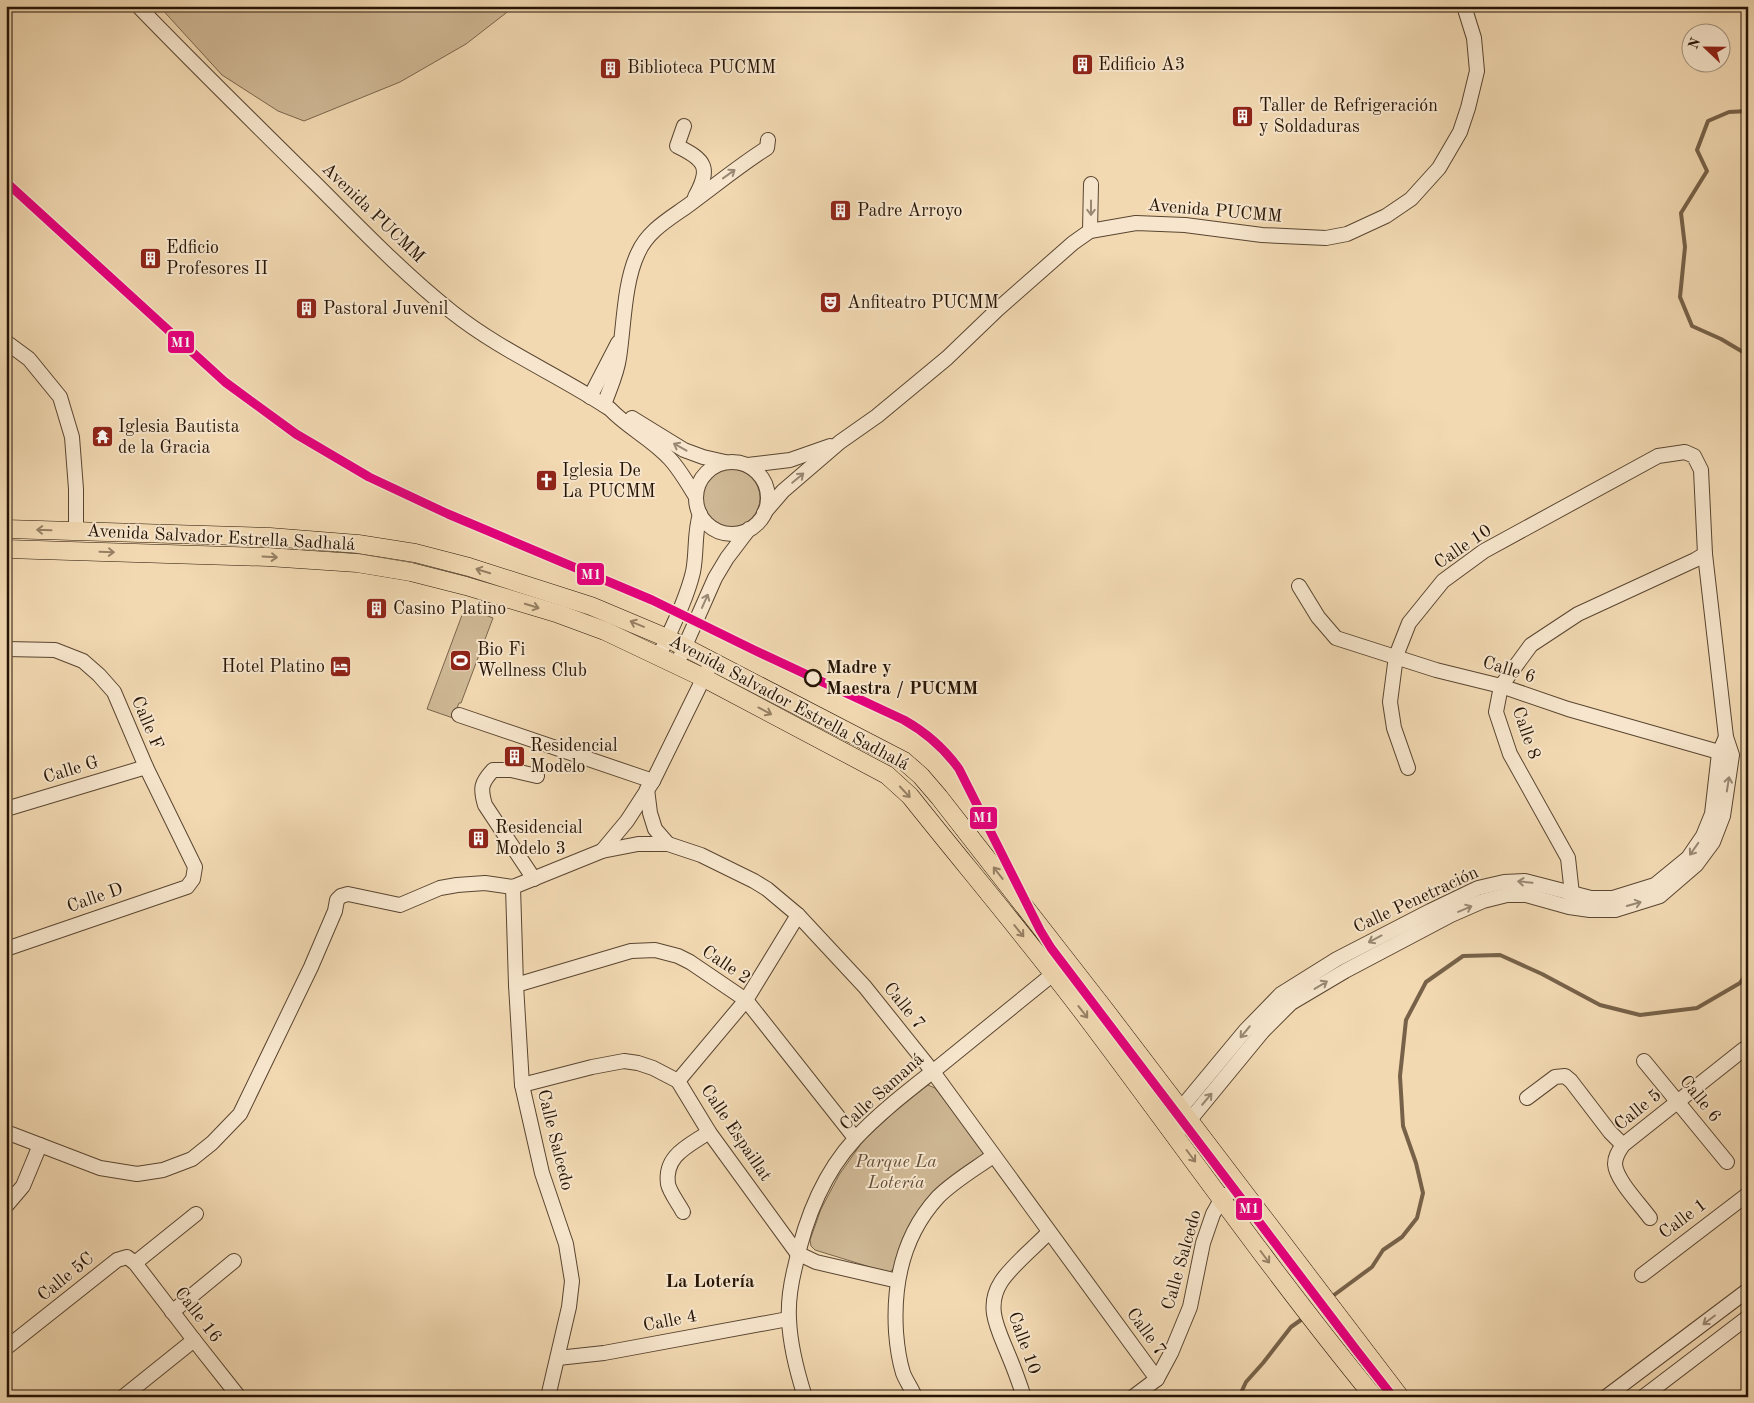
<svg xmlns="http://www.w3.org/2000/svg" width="1754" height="1403" viewBox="0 0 1754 1403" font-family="'Old Standard TT',serif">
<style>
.green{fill:#cfb895;stroke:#7a664d}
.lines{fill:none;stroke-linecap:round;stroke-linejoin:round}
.stream{stroke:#776249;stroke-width:4}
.minor-casing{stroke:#594530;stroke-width:16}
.major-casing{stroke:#261405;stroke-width:19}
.minor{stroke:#f7e6cd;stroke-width:14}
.major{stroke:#f2d9b2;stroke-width:18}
.metro-1-casing{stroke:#f7e6cd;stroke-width:12}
.metro-1{stroke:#e5007d;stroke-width:9}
.oneway{stroke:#998873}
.oneway2{stroke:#968064}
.stop-dot{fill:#f7e6cd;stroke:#261405;stroke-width:2.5}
.labels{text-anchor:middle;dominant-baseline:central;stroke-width:4;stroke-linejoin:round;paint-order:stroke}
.poi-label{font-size:18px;fill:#261405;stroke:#f7e6cd;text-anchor:start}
.street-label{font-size:18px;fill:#261405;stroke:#f7e6cd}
.stop-label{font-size:18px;font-weight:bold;fill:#261405;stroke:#f7e6cd;text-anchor:start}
.park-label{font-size:18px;font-style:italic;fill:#614d37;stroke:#f7e6cd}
.neighbourhood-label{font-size:19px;font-weight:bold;fill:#261405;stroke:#f7e6cd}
.line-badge{stroke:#f7e6cd;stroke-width:2}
.badge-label{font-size:14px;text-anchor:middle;font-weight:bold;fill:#fff}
</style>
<rect width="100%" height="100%" fill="#f2d9b2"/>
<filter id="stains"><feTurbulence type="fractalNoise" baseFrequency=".004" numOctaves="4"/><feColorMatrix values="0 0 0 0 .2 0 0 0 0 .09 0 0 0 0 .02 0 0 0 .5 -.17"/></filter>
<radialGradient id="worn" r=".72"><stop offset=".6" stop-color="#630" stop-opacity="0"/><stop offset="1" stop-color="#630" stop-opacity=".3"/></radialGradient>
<!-- green -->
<g class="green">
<path d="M 159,6 L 515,6 L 466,44 L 400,82 L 304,121 L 278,111 L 222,75 Z"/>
<circle cx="731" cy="498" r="29"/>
<path d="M 465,607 L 493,618 L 461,703 L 459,703 L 453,718 L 427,709 Z"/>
<path d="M 928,1085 L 935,1088 L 984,1151 L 982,1157 L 938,1192 L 896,1266 L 890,1272 L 883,1271 L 815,1250 L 811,1246 L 810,1240 L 821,1209 L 839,1175 L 863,1141 L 920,1088 Z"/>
</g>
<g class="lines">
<!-- stream -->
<g class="stream">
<path d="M 1748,111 L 1729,112 L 1708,121 L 1697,150 L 1707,171 L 1681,213 L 1685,247 L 1680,297 L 1692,326 L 1721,339 L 1748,355"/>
<path d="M 1330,1298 L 1372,1267 L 1383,1250 L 1402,1237 L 1417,1218 L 1423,1193 L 1416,1163 L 1403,1126 L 1400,1076 L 1406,1020 L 1426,982 L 1463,956 L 1500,955 L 1542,974 L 1600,1005 L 1640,1015 L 1697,1008 L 1740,983 L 1748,972"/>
<path d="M 1239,1397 L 1246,1382 L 1263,1363 L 1291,1327 L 1305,1317"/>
</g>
<defs>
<g id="minor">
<path d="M 138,6 C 197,67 257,126 317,185 C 361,229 404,274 452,312 C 501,351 559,375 610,409 C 628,428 652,439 670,459 C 680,470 688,484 696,497"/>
<path d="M 684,126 L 677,146 C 706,160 711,168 695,197"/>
<path d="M 1090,231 L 1091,184"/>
<path d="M 6,342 L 29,359 L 60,397 L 72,437 L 76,489 L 76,531"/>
<path d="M 590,397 L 618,343"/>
<path d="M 604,405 C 609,390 617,374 619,358 C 624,326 624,282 638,253 C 648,230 671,218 690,204 C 716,185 740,165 767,148 L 768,140"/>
<path d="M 632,418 L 684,450 L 703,457 L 725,462"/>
<circle cx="732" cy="498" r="36"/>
<path d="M 748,465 L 790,460 L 830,446"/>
<path d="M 764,513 L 783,491 L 840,442 L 877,416 L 947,358 L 998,309 L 1073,243 L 1090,231 L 1136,223 L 1185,225 L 1262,235 L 1326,238 L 1347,234 L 1386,216 L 1411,199 L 1439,168 L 1460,132 L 1468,108 L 1477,71 L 1474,38 L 1464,6"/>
<path d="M 1299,586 L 1318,617 L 1336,638 L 1436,670 L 1501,686 L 1568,709 L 1726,754"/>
<path d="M 6,649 L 55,650 L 83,661 L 99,675 L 114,692 L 146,767 L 195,867 L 193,879 L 187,887 L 6,949"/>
<path d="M 659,656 C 671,629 686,601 693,572 C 697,552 694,534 700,514"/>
<path d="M 677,664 L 715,578 L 727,558 L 749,529"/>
<path d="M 459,715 L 653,781"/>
<path d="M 647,789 L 650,813 L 655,829 L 668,844"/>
<path d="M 6,809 L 146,767"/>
<path d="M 602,851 L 627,821 L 653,781 L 708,669"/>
<path d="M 534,879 L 485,805 C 480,788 481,783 493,770 L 511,770 L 537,776"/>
<path d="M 513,887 L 516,985 L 522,1085 L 542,1173 L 566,1244 L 572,1281 L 569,1307 L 548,1397"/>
<path d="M 1571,901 L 1572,894 L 1568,858 L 1510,754 L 1496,712 L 1501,686 L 1531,645 L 1578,614 L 1695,560 L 1705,554"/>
<path d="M 516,985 L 631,951 L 655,950 L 678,956 L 690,962 L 746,1000 L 855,1138"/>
<path d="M 1644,1061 L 1727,1162"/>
<path d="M 678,1081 L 746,1000 L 798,915"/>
<path d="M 522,1085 L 592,1067 L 624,1061 L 638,1063 L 653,1068 L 678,1081 L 709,1132 L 797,1253 L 816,1262 L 898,1281"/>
<path d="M 1527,1098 L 1555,1077 L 1565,1076 L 1571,1081 L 1610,1132 L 1623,1145"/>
<path d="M 1167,1125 L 1245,1031 L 1281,994 L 1337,959 L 1430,911 L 1478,888 L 1504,882 L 1525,881 L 1591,898 L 1613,898 L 1655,885 L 1688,858 L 1703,836 L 1712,814 L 1719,753 L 1726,737"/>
<path d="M 6,1132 L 100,1168 L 137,1174 L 163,1170 L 192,1159 L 212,1143 L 240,1114 L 311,967 L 335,911 L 337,900 L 341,896 L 348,894 L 400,905 L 440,888 L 457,885 L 485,883 L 513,887 L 602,851 L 638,844 L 668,844 L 701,855 L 754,881 L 767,889 L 798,915 L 865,987 L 933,1072 L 1157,1379"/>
<path d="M 1174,1135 L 1189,1121 L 1263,1031 L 1291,1003 L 1345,971 L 1451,915 L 1483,901 L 1507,895 L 1526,895 L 1569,907 L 1590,910 L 1615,910 L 1660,896 L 1696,865 L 1713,842 L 1723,816 L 1732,755 L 1726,737 L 1705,554 L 1701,470 L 1694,456 L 1685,452 L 1658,456 L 1484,551 L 1443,581 L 1409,623 L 1396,656 L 1390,702 L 1394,728 L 1408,768"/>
<path d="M 6,1206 L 23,1186 L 40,1145"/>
<path d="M 683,1212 C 679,1204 670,1193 668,1184 C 664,1155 689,1146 709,1132"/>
<path d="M 1650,1218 C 1640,1204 1616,1180 1615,1164 C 1615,1156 1619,1151 1623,1145 L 1744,1049"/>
<path d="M 135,1263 L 196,1214"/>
<path d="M 1642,1275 L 1748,1194"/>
<path d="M 172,1312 L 234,1261"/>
<path d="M 6,1348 L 117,1260 L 127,1257 L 135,1263 L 194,1340 L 239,1397"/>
<path d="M 558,1358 L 604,1353 L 788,1319"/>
<path d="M 123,1397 L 194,1340"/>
<path d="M 805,1397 C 797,1372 790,1345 789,1319 C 788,1302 791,1283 795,1267 C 805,1219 822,1175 855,1139 C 881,1111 912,1088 941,1065 C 979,1034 1016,1004 1053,974"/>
<path d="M 915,1397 C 912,1389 906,1381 903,1373 C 899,1360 897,1345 896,1332 C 893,1282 904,1234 938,1197 C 954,1181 975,1169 993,1156"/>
<path d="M 1024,1397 C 1019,1382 1014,1368 1008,1354 C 998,1329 985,1307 1001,1282 C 1011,1266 1036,1246 1049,1232"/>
<path d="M 1133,1397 L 1157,1379 L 1171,1353 L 1190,1307 L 1203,1243 L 1213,1214 L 1222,1198 L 1239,1187"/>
<path d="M 1606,1397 L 1748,1290"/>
<path d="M 1643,1397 L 1748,1317"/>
</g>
<g id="major">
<path d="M 6,529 L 270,537 L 358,544 L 415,553 L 469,567 L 591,606 L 667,638 L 904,761 L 921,776 L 939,797 L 1102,1006 L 1400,1397"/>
<path d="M 6,549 L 268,557 L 357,563 L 411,572 L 466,586 L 559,614 L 605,631 L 704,678 L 887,775 L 910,796 C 969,870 1031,943 1088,1019 C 1183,1145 1274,1275 1374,1397"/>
</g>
</defs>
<!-- minor casing -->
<use href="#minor" class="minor-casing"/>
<!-- major casing -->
<use href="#major" class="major-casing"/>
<!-- minor -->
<use href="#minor" class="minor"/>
<!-- major -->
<use href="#major" class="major"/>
<defs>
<path id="metro-1" d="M 6,182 L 225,382 L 296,434 L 369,477 L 448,514 L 652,600 L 754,650 L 904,720 C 927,733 944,748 959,769 L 1040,930 L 1051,948 L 1357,1351 L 1393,1397"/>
</defs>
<!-- metro-1 casing -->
<use href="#metro-1" class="metro-1-casing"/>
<!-- metro-1 -->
<use href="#metro-1" class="metro-1"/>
</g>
<!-- one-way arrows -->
<defs><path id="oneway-shaft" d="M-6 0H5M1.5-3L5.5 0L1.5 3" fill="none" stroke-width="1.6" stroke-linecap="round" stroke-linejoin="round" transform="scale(1.25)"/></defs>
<g class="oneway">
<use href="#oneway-shaft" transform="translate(729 174) rotate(-36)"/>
<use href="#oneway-shaft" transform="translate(1091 208) rotate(90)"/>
<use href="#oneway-shaft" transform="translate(680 447) rotate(-151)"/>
<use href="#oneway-shaft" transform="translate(798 478) rotate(-40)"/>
<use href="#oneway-shaft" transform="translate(705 601) rotate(-66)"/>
<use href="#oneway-shaft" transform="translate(1728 784) rotate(-81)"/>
<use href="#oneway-shaft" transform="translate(1694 849) rotate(125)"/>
<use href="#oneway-shaft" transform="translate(1525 882) rotate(-174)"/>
<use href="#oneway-shaft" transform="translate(1634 904) rotate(-16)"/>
<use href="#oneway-shaft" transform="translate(1465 909) rotate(-23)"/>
<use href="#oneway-shaft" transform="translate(1375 939) rotate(152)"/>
<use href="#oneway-shaft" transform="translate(1321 985) rotate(-31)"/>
<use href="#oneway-shaft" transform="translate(1245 1032) rotate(130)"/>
<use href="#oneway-shaft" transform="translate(1207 1099) rotate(-50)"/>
<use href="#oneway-shaft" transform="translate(1709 1320) rotate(143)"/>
</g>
<g class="oneway2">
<use href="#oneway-shaft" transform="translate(44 530) rotate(-178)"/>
<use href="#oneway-shaft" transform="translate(107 552) rotate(2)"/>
<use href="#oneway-shaft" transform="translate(270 557) rotate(3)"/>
<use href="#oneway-shaft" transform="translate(483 571) rotate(-163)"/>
<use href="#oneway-shaft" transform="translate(532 606) rotate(17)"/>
<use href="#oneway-shaft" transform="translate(637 624) rotate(-157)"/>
<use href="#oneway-shaft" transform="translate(765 711) rotate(28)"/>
<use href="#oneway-shaft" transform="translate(905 792) rotate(47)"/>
<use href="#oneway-shaft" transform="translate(998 873) rotate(-128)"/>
<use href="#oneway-shaft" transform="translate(1019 931) rotate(51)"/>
<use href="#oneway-shaft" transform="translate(1083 1012) rotate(52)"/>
<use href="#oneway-shaft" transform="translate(1191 1156) rotate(53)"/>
<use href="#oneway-shaft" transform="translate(1265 1257) rotate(53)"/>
</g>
<!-- icons -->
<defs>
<symbol id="building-square" viewBox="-11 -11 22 22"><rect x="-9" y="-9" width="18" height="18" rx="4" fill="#8f2418" stroke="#f7e6cd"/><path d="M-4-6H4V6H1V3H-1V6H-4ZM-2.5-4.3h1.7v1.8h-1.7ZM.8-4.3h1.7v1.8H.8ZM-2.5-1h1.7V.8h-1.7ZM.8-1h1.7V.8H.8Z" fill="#fff"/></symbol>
<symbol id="theatre-square" viewBox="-11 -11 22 22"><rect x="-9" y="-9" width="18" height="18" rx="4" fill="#8f2418" stroke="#f7e6cd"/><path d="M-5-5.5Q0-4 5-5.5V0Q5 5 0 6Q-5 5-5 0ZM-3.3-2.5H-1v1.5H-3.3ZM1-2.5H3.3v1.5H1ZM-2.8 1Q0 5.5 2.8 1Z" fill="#fff"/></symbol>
<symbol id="temple-square" viewBox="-11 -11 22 22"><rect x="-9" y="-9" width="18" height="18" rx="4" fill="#8f2418" stroke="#f7e6cd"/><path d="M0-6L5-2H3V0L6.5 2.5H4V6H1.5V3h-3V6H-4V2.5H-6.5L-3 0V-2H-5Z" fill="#fff"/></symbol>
<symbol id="church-square" viewBox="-11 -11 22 22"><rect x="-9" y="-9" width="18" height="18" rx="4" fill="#8f2418" stroke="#f7e6cd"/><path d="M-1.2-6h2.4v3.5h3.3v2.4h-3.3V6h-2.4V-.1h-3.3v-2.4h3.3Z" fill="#fff"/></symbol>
<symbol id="stadium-square" viewBox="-11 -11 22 22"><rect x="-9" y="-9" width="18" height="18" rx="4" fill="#8f2418" stroke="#f7e6cd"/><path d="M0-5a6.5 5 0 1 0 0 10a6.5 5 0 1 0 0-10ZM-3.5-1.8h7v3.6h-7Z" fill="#fff"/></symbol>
<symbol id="hotel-square" viewBox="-11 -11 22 22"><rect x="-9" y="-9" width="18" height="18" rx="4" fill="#8f2418" stroke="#f7e6cd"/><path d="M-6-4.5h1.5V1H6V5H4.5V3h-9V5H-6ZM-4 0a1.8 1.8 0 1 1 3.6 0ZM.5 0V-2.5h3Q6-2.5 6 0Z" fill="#fff"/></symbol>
</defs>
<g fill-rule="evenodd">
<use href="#building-square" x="1070" y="52" width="25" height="25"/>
<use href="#building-square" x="598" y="56" width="25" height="25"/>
<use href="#building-square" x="1230" y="104" width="25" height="25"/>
<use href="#building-square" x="828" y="198" width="25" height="25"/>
<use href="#building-square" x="138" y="246" width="25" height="25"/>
<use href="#theatre-square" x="818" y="290" width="25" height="25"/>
<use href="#building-square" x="294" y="296" width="25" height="25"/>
<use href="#temple-square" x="90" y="424" width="25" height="25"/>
<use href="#church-square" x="534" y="468" width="25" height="25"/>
<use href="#building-square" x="364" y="596" width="25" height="25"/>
<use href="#stadium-square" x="448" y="648" width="25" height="25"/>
<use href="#hotel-square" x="328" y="654" width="25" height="25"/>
<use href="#building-square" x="502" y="744" width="25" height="25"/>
<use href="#building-square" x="466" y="826" width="25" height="25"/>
</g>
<!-- markers -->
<circle class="stop-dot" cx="813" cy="678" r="8"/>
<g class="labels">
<!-- poi labels -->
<g class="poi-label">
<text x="1098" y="65">Edificio A3</text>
<text x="627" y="68">Biblioteca PUCMM</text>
<text x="1259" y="106">Taller de Refrigeración<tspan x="1259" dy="21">y Soldaduras</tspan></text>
<text x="857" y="211">Padre Arroyo</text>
<text x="166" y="248">Edficio<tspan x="166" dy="21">Profesores II</tspan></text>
<text x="847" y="303">Anfiteatro PUCMM</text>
<text x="323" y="309">Pastoral Juvenil</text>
<text x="118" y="427">Iglesia Bautista<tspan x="118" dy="21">de la Gracia</tspan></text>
<text x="562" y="471">Iglesia De<tspan x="562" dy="21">La PUCMM</tspan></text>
<text x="393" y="609">Casino Platino</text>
<text x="477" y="650">Bio Fi<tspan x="477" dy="21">Wellness Club</tspan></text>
<text x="325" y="667" text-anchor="end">Hotel Platino</text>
<text x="530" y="746">Residencial<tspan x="530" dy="21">Modelo</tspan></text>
<text x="495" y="828">Residencial<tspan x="495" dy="21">Modelo 3</tspan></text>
</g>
<!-- street labels -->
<g class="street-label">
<text transform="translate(1215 211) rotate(5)">Avenida PUCMM</text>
<text transform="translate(373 213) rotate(44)">Avenida PUCMM</text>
<text transform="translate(221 538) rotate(3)">Avenida Salvador Estrella Sadhalá</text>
<text transform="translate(1463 547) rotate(-34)">Calle 10</text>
<text transform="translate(1509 670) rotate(17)">Calle 6</text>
<text transform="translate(789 703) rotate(28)">Avenida Salvador Estrella Sadhalá</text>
<text transform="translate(147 723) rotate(67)">Calle F</text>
<text transform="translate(1526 733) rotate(71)">Calle 8</text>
<text transform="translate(71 770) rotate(-17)">Calle G</text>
<text transform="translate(95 898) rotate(-19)">Calle D</text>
<text transform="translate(1416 900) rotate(-25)">Calle Penetración</text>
<text transform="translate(726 965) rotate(34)">Calle 2</text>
<text transform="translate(904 1006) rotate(51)">Calle 7</text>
<text transform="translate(882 1092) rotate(-42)">Calle Samaná</text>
<text transform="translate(1700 1099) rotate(51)">Calle 6</text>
<text transform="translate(1638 1110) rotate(-39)">Calle 5</text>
<text transform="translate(736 1133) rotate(56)">Calle Espaillat</text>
<text transform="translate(555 1140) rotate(76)">Calle Salcedo</text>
<text transform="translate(1683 1219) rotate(-37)">Calle 1</text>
<text transform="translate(1182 1260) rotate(-74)">Calle Salcedo</text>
<text transform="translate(66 1277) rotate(-39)">Calle 5C</text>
<text transform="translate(198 1315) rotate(52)">Calle 16</text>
<text transform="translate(670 1321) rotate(-11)">Calle 4</text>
<text transform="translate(1146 1332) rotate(54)">Calle 7</text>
<text transform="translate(1024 1343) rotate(70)">Calle 10</text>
</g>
<!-- stop labels -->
<g class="stop-label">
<text x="826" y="668">Madre y<tspan x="826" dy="21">Maestra / PUCMM</tspan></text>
</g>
<!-- park labels -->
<g class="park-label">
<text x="896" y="1162">Parque La<tspan x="896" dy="21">Lotería</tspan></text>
</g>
<!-- neighbourhood labels -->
<g class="neighbourhood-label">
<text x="710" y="1282">La Lotería</text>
</g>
</g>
<g class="line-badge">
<rect x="167" y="330" width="28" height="24" rx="5" fill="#e5007d"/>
<rect x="576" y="562" width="29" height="24" rx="5" fill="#e5007d"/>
<rect x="969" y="806" width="29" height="24" rx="5" fill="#e5007d"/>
<rect x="1235" y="1197" width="28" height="24" rx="5" fill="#e5007d"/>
</g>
<g class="badge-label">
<text x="181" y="347">M1</text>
<text x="591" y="579">M1</text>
<text x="983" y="822">M1</text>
<text x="1249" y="1213">M1</text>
</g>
<!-- margin -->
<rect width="1754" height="1403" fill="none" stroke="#f2d9b2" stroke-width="25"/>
<rect x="8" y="8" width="1739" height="1388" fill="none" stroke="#261405" stroke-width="2.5"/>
<rect x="12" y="12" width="1729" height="1378" fill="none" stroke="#261405"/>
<!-- north arrow -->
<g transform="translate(1706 48) rotate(292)"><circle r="24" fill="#f7e6cd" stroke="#a3927d"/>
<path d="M0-4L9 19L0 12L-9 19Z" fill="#8f2418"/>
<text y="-8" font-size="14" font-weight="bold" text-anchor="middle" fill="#261405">N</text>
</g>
<rect width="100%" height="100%" filter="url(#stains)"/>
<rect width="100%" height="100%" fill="url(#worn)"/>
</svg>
